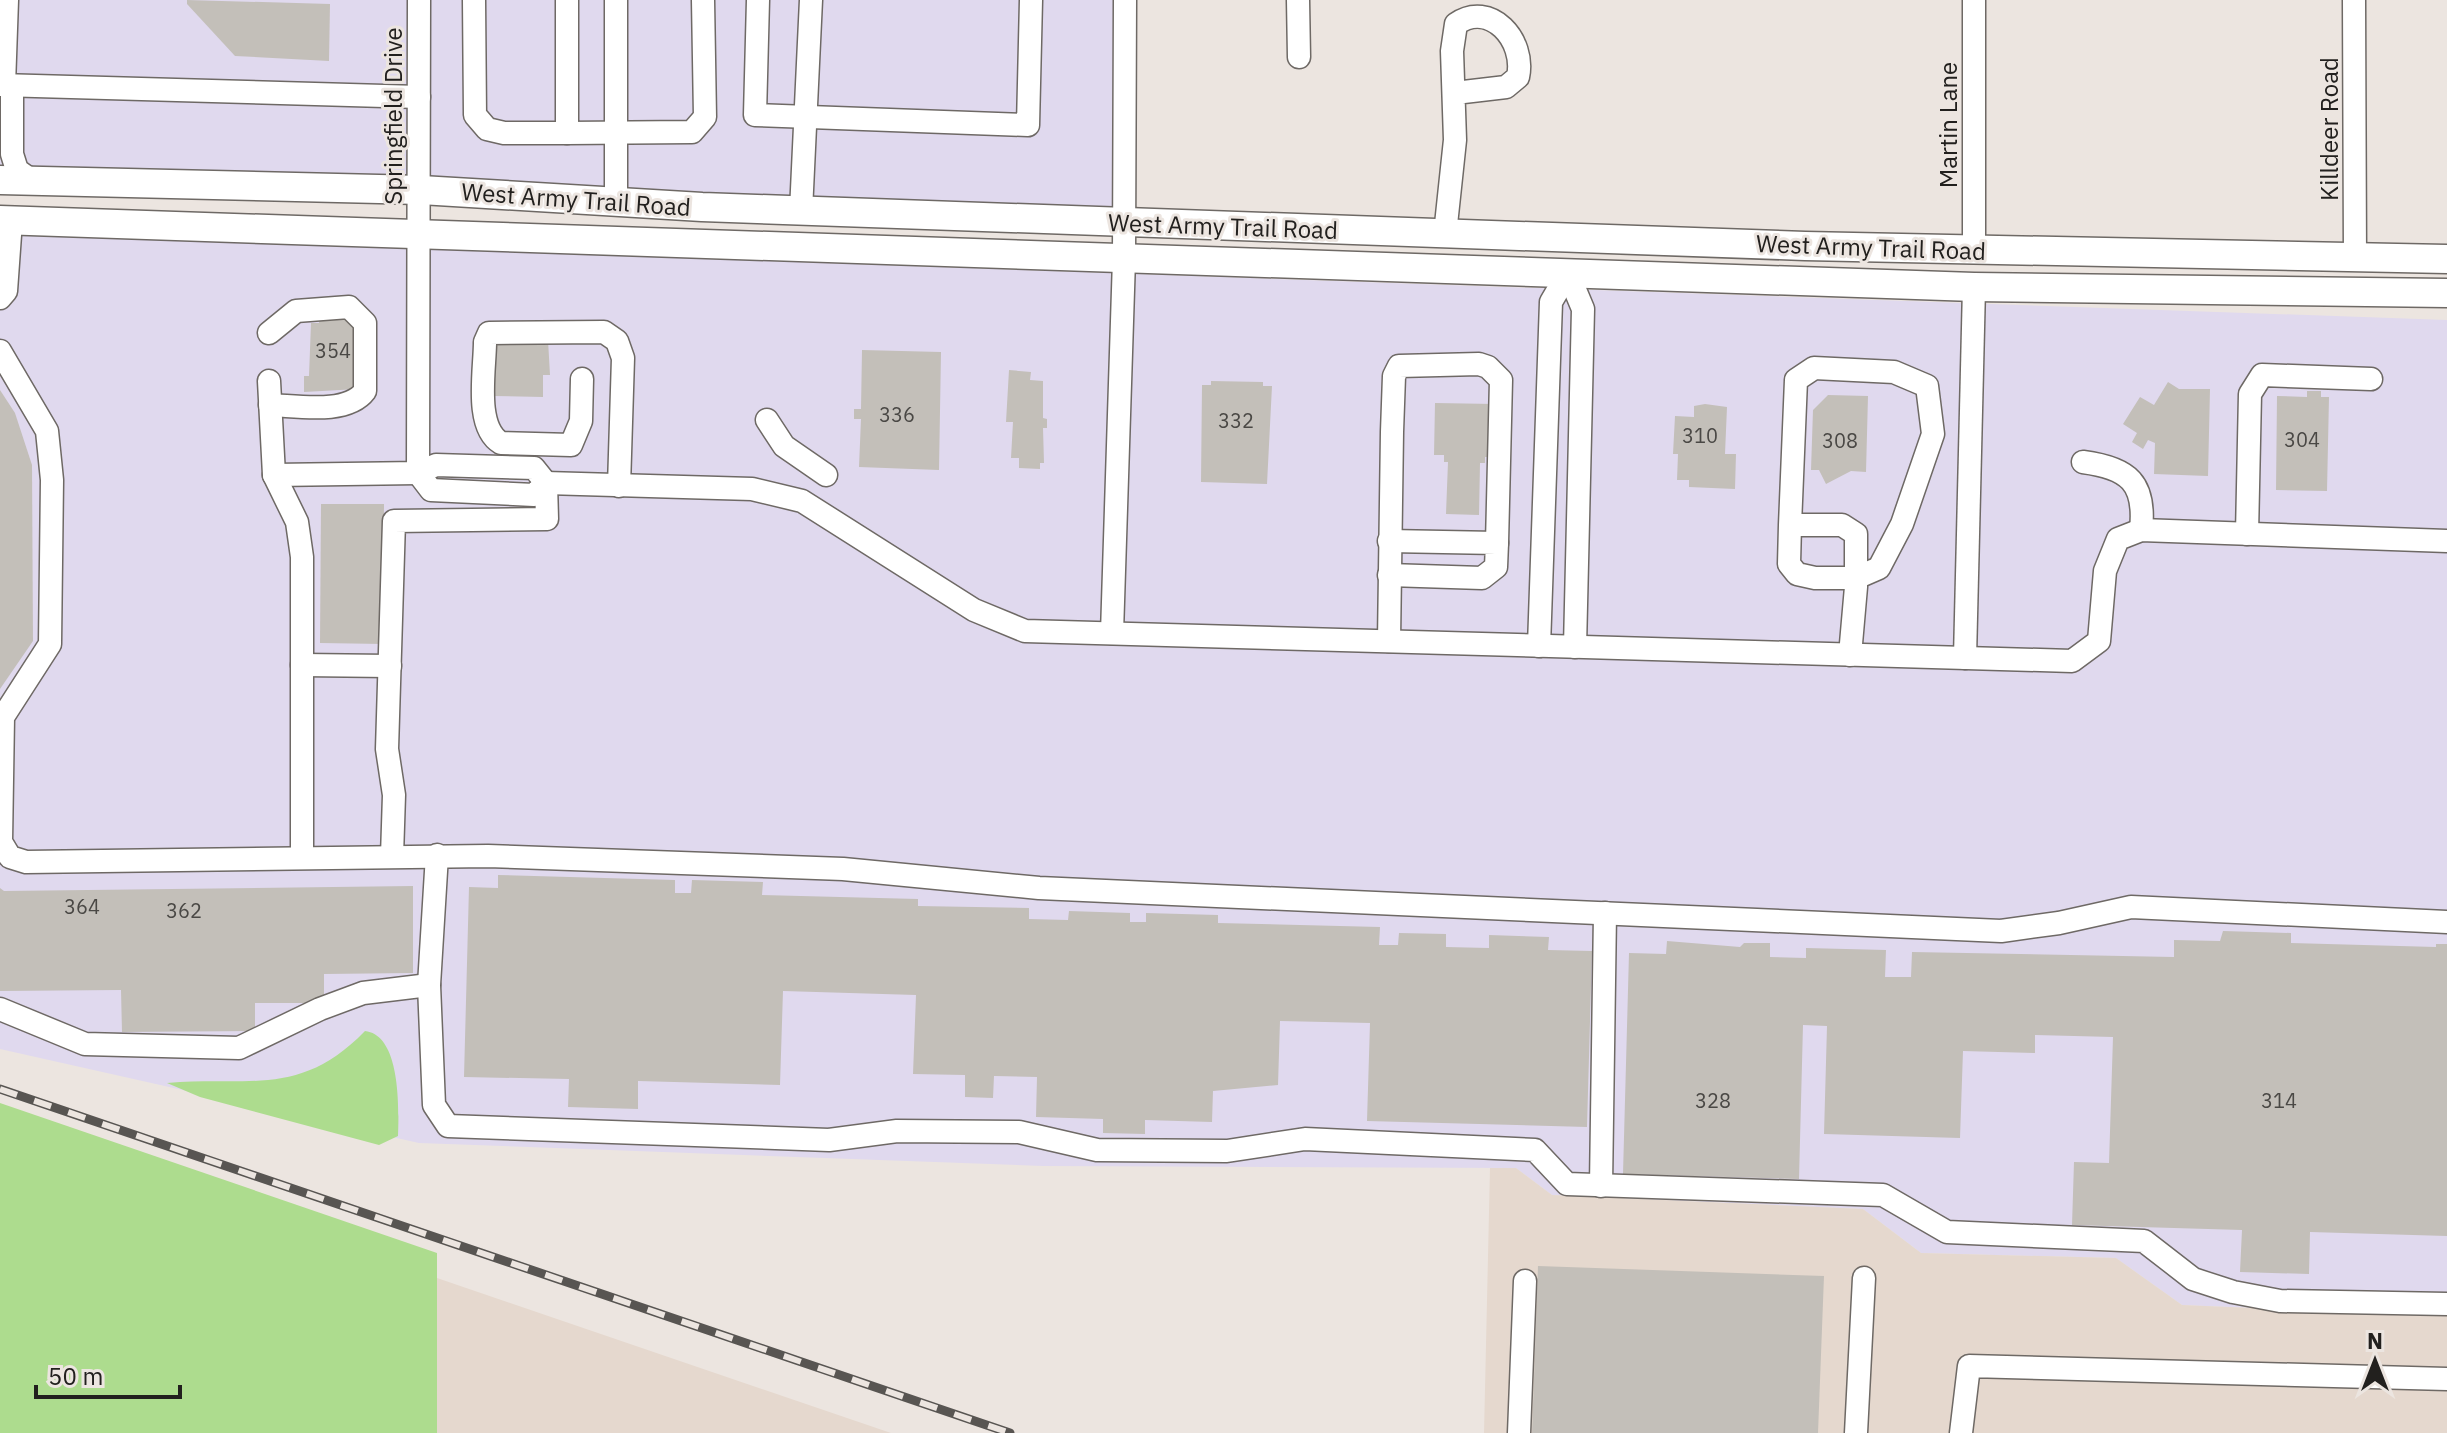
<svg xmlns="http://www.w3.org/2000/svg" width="2447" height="1433" viewBox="0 0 2447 1433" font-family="'IBM Plex Sans',sans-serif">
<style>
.commercial{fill:#e0d9ee}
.built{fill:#e5d8ce}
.green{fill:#addc8e}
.building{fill:#c3bfb9}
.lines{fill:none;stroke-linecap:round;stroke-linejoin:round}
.minor-casing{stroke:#6e6965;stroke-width:25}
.major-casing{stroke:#6e6965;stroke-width:31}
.minor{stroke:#fff;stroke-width:22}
.major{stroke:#fff;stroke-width:28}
.rail-casing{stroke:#585552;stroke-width:9}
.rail{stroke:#ece5e0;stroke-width:6;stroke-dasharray:18;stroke-linecap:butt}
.labels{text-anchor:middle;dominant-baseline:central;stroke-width:6;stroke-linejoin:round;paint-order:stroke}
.number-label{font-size:20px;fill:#4a4845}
.street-label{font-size:24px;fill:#22201e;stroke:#ece5e0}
</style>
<rect width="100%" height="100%" fill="#ece5e0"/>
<!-- commercial -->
<g class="commercial">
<path d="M 0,0 L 411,0 L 410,183 L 0,173 Z"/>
<path d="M 426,0 L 1116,0 L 1116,215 L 427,185 Z"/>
<path d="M 0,234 L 2447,320 L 2447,1316 L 2182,1305 L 2116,1258 L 1921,1253 L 1863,1209 L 1552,1195 L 1516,1168 L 1043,1166 L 419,1143 L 0,1049 Z"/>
</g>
<!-- built -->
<g class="built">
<path d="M 1490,1168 L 1516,1168 L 1552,1195 L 1863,1209 L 1921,1253 L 2116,1258 L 2182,1305 L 2447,1316 L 2447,1433 L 1484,1433 Z"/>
<path d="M 437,1278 L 891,1433 L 437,1433 Z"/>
</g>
<!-- green -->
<g class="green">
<path d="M 365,1031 C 401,1035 399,1109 398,1136 L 379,1145 L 200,1097 L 167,1083 C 249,1076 300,1098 365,1031 Z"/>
<path d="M 0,1103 L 437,1253 L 437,1433 L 0,1433 Z"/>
</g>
<!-- building -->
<g class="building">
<path d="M 187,0 L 330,4 L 329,61 L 235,56 L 187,4 Z"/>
<path d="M 319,314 L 352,316 L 359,324 L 358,389 L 304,392 L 304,376 L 309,376 L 311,323 L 319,323 Z"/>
<path d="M 490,339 L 548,340 L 550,375 L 543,375 L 543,397 L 492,396 Z"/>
<path d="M 862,350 L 941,352 L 939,470 L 859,467 L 861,419 L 854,419 L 854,409 L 861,409 Z"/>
<path d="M 1009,370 L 1031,372 L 1030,380 L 1043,381 L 1043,418 L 1047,419 L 1047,428 L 1043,428 L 1044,463 L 1040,463 L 1040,469 L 1019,468 L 1019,458 L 1011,458 L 1013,422 L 1006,422 Z"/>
<path d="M 1211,381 L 1263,382 L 1263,386 L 1272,386 L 1267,484 L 1201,482 L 1202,385 L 1211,385 Z"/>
<path d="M 2168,382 L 2179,389 L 2210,389 L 2208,476 L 2154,474 L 2155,443 L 2148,440 L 2143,449 L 2132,442 L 2137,433 L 2123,424 L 2140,397 L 2154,405 Z"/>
<path d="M 0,390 L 15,413 L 32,465 L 33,641 L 0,689 Z"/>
<path d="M 2307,391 L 2321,391 L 2321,397 L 2329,397 L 2327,491 L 2276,490 L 2277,396 L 2307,397 Z"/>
<path d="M 1828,395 L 1868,396 L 1866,472 L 1851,471 L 1826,484 L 1819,470 L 1811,470 L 1813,410 Z"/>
<path d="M 1435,403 L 1495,404 L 1493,457 L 1485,457 L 1485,463 L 1480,463 L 1479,515 L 1446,514 L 1448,462 L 1444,462 L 1444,455 L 1434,455 Z"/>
<path d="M 1705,404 L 1727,407 L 1725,454 L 1736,454 L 1735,489 L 1689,487 L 1689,480 L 1677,480 L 1678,454 L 1673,454 L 1675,416 L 1694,417 L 1694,406 Z"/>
<path d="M 321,504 L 384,504 L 383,644 L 320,643 Z"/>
<path d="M 498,875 L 675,880 L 675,893 L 691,893 L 692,880 L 763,882 L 762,895 L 918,899 L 918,906 L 1029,908 L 1029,919 L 1068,920 L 1069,911 L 1130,913 L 1130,922 L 1146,922 L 1146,913 L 1218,915 L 1218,923 L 1380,927 L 1379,945 L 1398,945 L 1399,933 L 1446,934 L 1446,947 L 1489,948 L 1489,935 L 1549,937 L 1548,950 L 1592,951 L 1587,1127 L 1367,1121 L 1370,1023 L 1280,1021 L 1278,1085 L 1213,1091 L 1212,1122 L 1145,1120 L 1145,1134 L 1103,1133 L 1103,1119 L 1036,1117 L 1037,1077 L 994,1076 L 993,1098 L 965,1097 L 965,1075 L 913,1074 L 916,995 L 783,991 L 780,1085 L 638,1081 L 638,1109 L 568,1107 L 569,1079 L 464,1077 L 469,887 L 498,888 Z"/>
<path d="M 413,886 L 413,973 L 324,974 L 324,995 L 315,1003 L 255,1003 L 255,1031 L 122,1032 L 121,990 L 0,991 L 0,888 L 4,891 Z"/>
<path d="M 2223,931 L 2291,933 L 2291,943 L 2436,947 L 2436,944 L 2447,944 L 2447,1236 L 2310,1232 L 2309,1274 L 2240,1272 L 2242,1230 L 2072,1225 L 2074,1162 L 2109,1163 L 2113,1037 L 2035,1035 L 2035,1053 L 1963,1051 L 1960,1138 L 1824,1134 L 1827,1026 L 1803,1025 L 1799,1179 L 1623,1174 L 1629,953 L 1666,954 L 1667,941 L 1740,947 L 1744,943 L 1770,943 L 1770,957 L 1806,958 L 1806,948 L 1886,950 L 1885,977 L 1911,977 L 1912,952 L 2174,957 L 2174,940 L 2220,941 Z"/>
<path d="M 1538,1266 L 1824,1276 L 1818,1433 L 1532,1433 Z"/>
</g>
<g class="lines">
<defs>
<g id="minor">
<path d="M 419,0 L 418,473 L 431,490 L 534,495 L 546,483 L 752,489 L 802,501 L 974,610 L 1025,631 L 2072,661 L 2099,641 L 2105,571 L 2118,539 L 2141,530 L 2447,541"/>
<path d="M 474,0 L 475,115 L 487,129 L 504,133 L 567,133"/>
<path d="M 567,0 L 567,133 L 692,132 L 705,117 L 703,0"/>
<path d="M 758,0 L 755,115 L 1028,125 L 1031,0"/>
<path d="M 1298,0 L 1299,57"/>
<path d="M 1974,0 L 1974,251"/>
<path d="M 2354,0 L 2355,258"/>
<path d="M 0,85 L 419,97"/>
<path d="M 4,85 L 7,0"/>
<path d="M 12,86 L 12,154 L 17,170 L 31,180"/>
<path d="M 616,202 L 616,0"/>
<path d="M 801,211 L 811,0"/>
<path d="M 1445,234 L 1455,140 L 1452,51 L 1456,24 C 1490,0 1526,40 1518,77 L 1506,87 L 1455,93"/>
<path d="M 1568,273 L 1583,309 L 1575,647"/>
<path d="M 0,298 L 6,291 L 11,221"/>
<path d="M 269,333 L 296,311 L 349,307 L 365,323 L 365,391 C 347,415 298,406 270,405"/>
<path d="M 0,351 L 47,431 L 52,480 L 50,644 L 3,717 L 1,842 L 10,857 L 26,862 L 488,856 L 843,869 L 1039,888 L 2001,931 L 2059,923 L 2131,907 L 2447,922"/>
<path d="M 582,379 L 581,421 L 571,445 L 501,443 C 474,427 485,370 485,342 L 489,333 L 604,332 L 617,341 L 623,358 L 619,486"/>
<path d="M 269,381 L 274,475 L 297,522 L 302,557 L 302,857"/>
<path d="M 767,420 L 784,446 L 826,475"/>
<path d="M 2083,462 C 2129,468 2146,483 2141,530"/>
<path d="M 274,475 L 418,473 L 436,465 L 534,468 L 546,483 L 547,519 L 394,521 L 387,749 L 394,795 L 392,856"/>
<path d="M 1790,525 L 1796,380 L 1814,368 L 1894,372 L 1927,386 L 1933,434 L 1902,524 L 1879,568 L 1856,578 L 1815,578 L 1797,574 L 1789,564 L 1790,525 L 1842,525 L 1856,534 L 1856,587 L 1850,655"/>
<path d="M 2247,534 L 2250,394 L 2262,375 L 2371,379"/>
<path d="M 1389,575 L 1482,578 L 1496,567 L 1497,543 L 1389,541"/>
<path d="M 1112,633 L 1124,259 L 1125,0"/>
<path d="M 1389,641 L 1392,432 L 1394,376 L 1399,366 L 1479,364 L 1488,367 L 1501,380 L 1497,543"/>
<path d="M 1539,646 L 1551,302 L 1568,273"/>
<path d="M 1965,658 L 1974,287"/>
<path d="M 302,665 L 390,666"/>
<path d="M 437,855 L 429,985 L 434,1105 L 448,1126 L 829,1140 L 897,1131 L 1019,1132 L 1097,1150 L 1227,1151 L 1305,1139 L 1535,1150 L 1567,1184 L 1883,1195 L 1947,1232 L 2144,1241 L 2193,1279 L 2233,1292 L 2280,1301 L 2447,1304"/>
<path d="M 0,1009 L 85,1044 L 239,1048 L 320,1009 L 363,993 L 429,985"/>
<path d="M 1601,1186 L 1605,913"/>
<path d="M 1519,1433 L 1525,1281"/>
<path d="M 1856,1433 L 1864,1278"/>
<path d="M 1961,1433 L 1969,1366 L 2447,1379"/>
</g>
<g id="major">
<path d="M 0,180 L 421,190 L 702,207 L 1805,246 L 2447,259"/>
<path d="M 0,220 L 1974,287 L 2447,293"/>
</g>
</defs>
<!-- minor casing -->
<use href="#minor" class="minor-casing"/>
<!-- major casing -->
<use href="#major" class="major-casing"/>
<!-- minor -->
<use href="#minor" class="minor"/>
<!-- major -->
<use href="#major" class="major"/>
<defs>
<path id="rail" d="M 0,1089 L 1010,1433"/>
</defs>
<!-- rail casing -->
<use href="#rail" class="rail-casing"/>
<!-- rail -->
<use href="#rail" class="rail"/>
</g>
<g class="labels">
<!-- number labels -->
<g class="number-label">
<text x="333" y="350">354</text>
<text x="897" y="414">336</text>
<text x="1236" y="420">332</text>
<text x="1700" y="435">310</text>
<text x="2302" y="439">304</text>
<text x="1840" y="440">308</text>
<text x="82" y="906">364</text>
<text x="184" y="910">362</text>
<text x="1713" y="1100">328</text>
<text x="2279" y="1100">314</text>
</g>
<!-- street labels -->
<g class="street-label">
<text transform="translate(393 116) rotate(-90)">Springfield Drive</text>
<text transform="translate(1948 125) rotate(-90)">Martin Lane</text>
<text transform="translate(2329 129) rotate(-90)">Killdeer Road</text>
<text transform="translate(576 199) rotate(4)">West Army Trail Road</text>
<text transform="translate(1223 226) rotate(2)">West Army Trail Road</text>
<text transform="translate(1871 247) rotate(2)">West Army Trail Road</text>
</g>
</g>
<!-- north arrow -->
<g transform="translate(2375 1361)" stroke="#ece5e0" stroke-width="6" paint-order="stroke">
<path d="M0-6L14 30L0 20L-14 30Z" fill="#22201e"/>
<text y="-12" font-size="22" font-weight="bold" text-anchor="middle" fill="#22201e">N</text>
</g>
<!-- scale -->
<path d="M36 1385v12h144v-12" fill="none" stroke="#22201e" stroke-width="4"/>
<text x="48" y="1385" font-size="24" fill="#22201e" stroke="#ece5e0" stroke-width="6" paint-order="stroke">50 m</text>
</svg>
